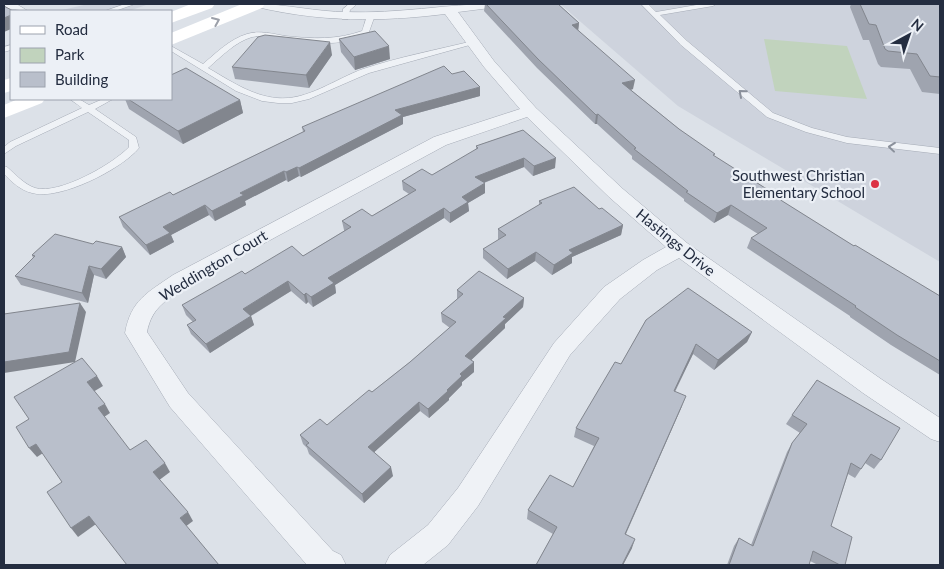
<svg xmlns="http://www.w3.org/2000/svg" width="944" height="569" viewBox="0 0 944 569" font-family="Lato,sans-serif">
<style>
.built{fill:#ced3dd}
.green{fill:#c1d3bd}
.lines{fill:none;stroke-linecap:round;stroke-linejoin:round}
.service-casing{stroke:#a5abb6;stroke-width:1}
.minor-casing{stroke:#a5abb6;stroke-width:1}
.service{fill:#eff2f6;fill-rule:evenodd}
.minor{fill:#eff2f6;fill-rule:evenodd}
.secondary{fill:#fff;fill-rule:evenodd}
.wall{fill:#9fa4af}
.shaded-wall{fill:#82868e}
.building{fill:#b9bfcb;stroke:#82868e}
.oneway{stroke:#9ca0a9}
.oneway2{stroke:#8a909b}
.poi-dot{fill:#dc3345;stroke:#ecf0f6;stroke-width:2}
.labels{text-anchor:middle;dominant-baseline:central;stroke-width:4.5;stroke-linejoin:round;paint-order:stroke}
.poi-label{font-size:15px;fill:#242d40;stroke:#ecf0f6;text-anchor:end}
.street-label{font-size:15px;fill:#242d40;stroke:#ecf0f6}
</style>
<rect width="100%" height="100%" fill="#dce1e8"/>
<!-- built -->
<g class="built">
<path d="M 88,4 L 149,4 L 129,11 L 58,11 Z"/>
<path d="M 560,4 L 940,4 L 940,262 L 678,106 Z"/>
</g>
<!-- green -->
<path class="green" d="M 764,39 L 847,46 L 867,99 L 775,91 Z"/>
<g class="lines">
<defs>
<g id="service">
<path d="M 4,4 L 18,5 L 28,11 L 4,8 Z"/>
<path d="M 125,4 L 135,4 L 115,11 L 105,11 Z"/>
<path d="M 349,4 L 357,4 L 350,10 L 348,19 L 342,19 L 343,9 Z"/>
<path d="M 641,4 L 648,4 L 656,12 L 702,4 L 716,4 L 713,6 L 660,15 L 687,41 L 773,113 L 812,128 L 847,137 L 940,148 L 940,154 L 847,143 L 806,132 L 767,117 L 681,45 Z"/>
<path d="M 367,16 L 374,18 L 369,32 C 348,48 307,43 283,40 C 273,38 261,35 252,37 C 235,42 222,56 208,68 C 229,80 252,96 277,98 C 307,101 335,79 363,69 C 399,57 436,50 473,41 L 477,43 L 369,73 L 309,99 L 292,103 L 278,103 L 262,101 L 236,91 L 171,51 L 171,46 L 203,64 C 216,53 230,39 247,34 C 260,30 273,34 285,36 C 312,39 337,40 362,31 Z"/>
<path d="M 11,45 L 11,50 L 4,52 L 4,47 Z"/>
<path d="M 70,99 L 79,99 L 89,105 L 103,99 L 113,99 L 95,109 L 136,137 L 139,148 C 122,169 59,201 32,193 C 20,190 12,182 4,174 L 4,166 L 7,167 C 16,175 24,184 35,188 C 59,195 113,164 129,147 L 129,140 L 88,112 L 16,146 L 4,154 L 4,147 L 10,142 L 82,108 Z"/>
</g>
<path id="minor" d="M 256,4 C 286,4 316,12 347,12 C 397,14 446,4 496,4 L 495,7 L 490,8 L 458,12 L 494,61 L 536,108 L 623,189 L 687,243 L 881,379 L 940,418 L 940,442 L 931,439 L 863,393 L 679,258 L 657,270 L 620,299 L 570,355 L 478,506 L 448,545 L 423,565 L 385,565 L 390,555 L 428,525 L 458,488 L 554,343 L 604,287 L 643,260 L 666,247 L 609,197 L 527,117 L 446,145 L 187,285 C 168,300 152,306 147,332 L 188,393 L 333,551 L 341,555 L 346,565 L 307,565 L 170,407 L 125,333 C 131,300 147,293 173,275 L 434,137 L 520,109 L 484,67 L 445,14 C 381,22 320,22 257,7 Z"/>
</defs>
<!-- service casing -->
<use href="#service" class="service-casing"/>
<!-- minor casing -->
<use href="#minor" class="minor-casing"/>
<!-- service -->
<use href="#service" class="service"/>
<!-- minor -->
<use href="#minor" class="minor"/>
<!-- secondary -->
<g class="secondary">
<path d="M 191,4 L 215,4 L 212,8 L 171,23 L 171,12 Z"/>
<path d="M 242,4 L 265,4 L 262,8 L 171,45 L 171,33 Z"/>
<path d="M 11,78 L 11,91 L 4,93 L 4,80 Z"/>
<path d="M 18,99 L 45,99 L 42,103 L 4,118 L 4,105 Z"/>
</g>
</g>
<!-- wall -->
<g class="wall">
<path d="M 485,4 L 558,4 L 579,23 L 578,30 L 633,89 L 631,90 L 679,129 L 714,156 L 773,193 L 772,195 L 854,246 L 940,296 L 940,375 L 891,345 L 850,317 L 850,316 L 747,248 L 751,238 L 758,234 L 728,215 L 714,223 L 684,201 L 684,199 L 632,159 L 632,156 L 597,124 L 595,124 L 537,68 L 484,11 Z"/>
<path d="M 851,4 L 940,4 L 940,94 L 922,92 L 910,69 L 881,67 L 878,64 L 869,40 L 863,40 L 850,7 Z"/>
<path d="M 339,39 L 390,59 L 355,70 L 341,52 Z"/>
<path d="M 332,55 L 309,88 L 235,79 L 232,67 Z"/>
<path d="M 452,74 L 480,96 L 403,117 L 403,124 L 301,177 L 299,176 L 288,182 L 286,180 L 245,201 L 246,205 L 215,221 L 209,215 L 171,235 L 174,242 L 150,255 L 123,227 L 119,217 L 173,195 L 303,132 L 302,127 Z"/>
<path d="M 125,99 L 240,100 L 243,113 L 183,144 L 129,109 Z"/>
<path d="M 523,130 L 555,168 L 533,176 L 524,167 L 484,183 L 485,193 L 468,203 L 469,211 L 450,223 L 444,218 L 379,258 L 335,285 L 336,293 L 313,307 L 308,302 L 306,304 L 291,291 L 251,316 L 254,325 L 210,353 L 191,334 L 187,325 L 193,322 L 186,315 L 182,305 L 245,274 L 303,256 L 344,231 L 344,230 L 342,221 L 372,216 L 409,194 L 403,190 L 402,181 L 432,175 L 476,150 L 476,146 Z"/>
<path d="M 539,201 L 599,209 L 623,225 L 621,235 L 572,257 L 572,263 L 552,275 L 535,261 L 507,279 L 483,258 L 483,249 L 499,240 L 498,239 L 498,229 L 539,205 Z"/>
<path d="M 93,244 L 122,247 L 126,257 L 106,279 L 94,275 L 88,303 L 21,285 L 15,276 L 33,258 L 32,255 Z"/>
<path d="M 457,290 L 524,298 L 523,307 L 505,324 L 505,328 L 471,360 L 474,362 L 474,372 L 462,382 L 462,385 L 449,398 L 449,400 L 429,418 L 420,411 L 374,452 L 393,476 L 364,503 L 309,454 L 307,448 L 303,444 L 300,435 L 327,425 L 372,392 L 410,362 L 450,328 L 442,322 L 441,313 L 457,299 Z"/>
<path d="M 646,320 L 752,332 L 747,342 L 714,370 L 693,354 L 675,392 L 682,406 L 626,534 L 632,548 L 623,565 L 536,565 L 553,534 L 527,519 L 528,510 L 573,487 L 594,446 L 574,437 L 576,428 L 621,364 Z"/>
<path d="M 817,380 L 881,460 L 874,469 L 865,463 L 855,478 L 848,474 L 831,526 L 845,565 L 818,565 L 810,561 L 809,565 L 727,565 L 734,546 L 739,538 L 751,545 L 787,452 L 792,443 L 800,433 L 786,424 L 792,415 Z"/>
</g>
<!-- shaded-wall -->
<g class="shaded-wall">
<path d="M 11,15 L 11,29 L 4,32 L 4,18 Z"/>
<path d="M 579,23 L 578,32 L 572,25 Z"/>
<path d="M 330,42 L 332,55 L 309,88 L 306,75 Z"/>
<path d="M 389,46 L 390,59 L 355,70 L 354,57 Z"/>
<path d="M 635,80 L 633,89 L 621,92 L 622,83 Z"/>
<path d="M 480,87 L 480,96 L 403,117 L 403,124 L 301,177 L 299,168 L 395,110 Z"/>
<path d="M 240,100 L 243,113 L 183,144 L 178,131 Z"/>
<path d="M 598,114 L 597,124 L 595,124 L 596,115 Z"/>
<path d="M 524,158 L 524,167 L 475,186 L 475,177 Z"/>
<path d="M 556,158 L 555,168 L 533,176 L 534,166 Z"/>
<path d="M 297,167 L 299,176 L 288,182 L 286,172 Z"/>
<path d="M 284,171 L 286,180 L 245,201 L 246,205 L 215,221 L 212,211 L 240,193 Z"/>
<path d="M 485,183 L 485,193 L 468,203 L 469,211 L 450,223 L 450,213 L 462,197 Z"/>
<path d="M 205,205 L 209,215 L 171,235 L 174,242 L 150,255 L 146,245 L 163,227 Z"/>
<path d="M 731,205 L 728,215 L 714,223 L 717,213 Z"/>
<path d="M 444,208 L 444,218 L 335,285 L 336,293 L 313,307 L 311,297 L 328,278 Z"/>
<path d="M 623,225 L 621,235 L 572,257 L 572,263 L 552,275 L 554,265 L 569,250 Z"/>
<path d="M 122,247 L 126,257 L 106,279 L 101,269 Z"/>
<path d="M 536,252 L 535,261 L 507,279 L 508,269 Z"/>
<path d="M 89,266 L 94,275 L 88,303 L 82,293 Z"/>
<path d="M 288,281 L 291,291 L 247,318 L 243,309 Z"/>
<path d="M 306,293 L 308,302 L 306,304 L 304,295 Z"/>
<path d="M 524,298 L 523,307 L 505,324 L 505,328 L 465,366 L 465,356 L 503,317 Z"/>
<path d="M 80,303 L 86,312 L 75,362 L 4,373 L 4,362 Z"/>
<path d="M 251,316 L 254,325 L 210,353 L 206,344 Z"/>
<path d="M 752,332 L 747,342 L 714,370 L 718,360 Z"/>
<path d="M 696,344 L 693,354 L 670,401 L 674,391 Z"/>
<path d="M 474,362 L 474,372 L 462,382 L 462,385 L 449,398 L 449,400 L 429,418 L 428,409 L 460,374 Z"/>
<path d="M 97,376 L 103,386 L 93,392 L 87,382 Z"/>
<path d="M 686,396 L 682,406 L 622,542 L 625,534 Z"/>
<path d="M 419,402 L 420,411 L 370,456 L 368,447 Z"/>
<path d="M 105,404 L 110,413 L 104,417 L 98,408 Z"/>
<path d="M 36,444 L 43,453 L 37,457 L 29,448 Z"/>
<path d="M 165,463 L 170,472 L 158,481 L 153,472 Z"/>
<path d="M 391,467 L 393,476 L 364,503 L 362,494 Z"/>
<path d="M 188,512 L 193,521 L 185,527 L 180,518 Z"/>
<path d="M 89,516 L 96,524 L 78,537 L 71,528 Z"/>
<path d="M 635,539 L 632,548 L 623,565 L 622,565 Z"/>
</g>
<!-- building -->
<g class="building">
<path d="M 486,4 L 558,4 L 579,23 L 572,25 L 635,80 L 622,83 L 679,129 L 715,154 L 713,155 L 773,193 L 771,194 L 854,246 L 855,245 L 940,296 L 940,361 L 897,335 L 855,307 L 856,306 L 751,238 L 767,228 L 731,205 L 717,213 L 686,192 L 688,191 L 634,149 L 636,148 L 598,114 L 596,115 L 538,59 Z"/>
<path d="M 860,4 L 940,4 L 940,77 L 930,76 L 917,54 L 888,51 L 885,49 L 876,25 L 869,24 Z"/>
<path d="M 4,6 L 13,11 L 11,11 L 11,15 L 4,18 Z"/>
<path d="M 375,31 L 389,46 L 354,57 L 339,39 Z"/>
<path d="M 265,35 L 330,42 L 306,75 L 232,67 L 258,37 Z"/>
<path d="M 444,66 L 452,74 L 464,71 L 480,87 L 395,110 L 402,115 L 299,168 L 297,167 L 286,172 L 284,171 L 240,193 L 244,195 L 212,211 L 205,205 L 163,227 L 170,233 L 146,245 L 119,217 L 170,192 L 173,195 L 305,131 L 302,127 Z"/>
<path d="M 186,68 L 240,100 L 178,131 L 128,99 L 171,99 L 171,75 Z"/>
<path d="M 523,130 L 556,158 L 534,166 L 524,158 L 475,177 L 485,183 L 462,197 L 468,202 L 450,213 L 444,208 L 378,248 L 328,278 L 334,283 L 311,297 L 306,293 L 304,295 L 288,281 L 243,309 L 251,316 L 206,344 L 187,325 L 196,320 L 182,305 L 242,271 L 245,274 L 292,246 L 303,256 L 351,227 L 342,221 L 362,209 L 372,216 L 416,190 L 402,181 L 422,169 L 432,175 L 478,148 L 476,146 Z"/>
<path d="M 574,187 L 599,209 L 602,208 L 623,225 L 569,250 L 573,253 L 554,265 L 536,252 L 508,269 L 483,249 L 506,235 L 498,229 L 542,203 L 539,201 Z"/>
<path d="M 55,234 L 93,244 L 96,241 L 122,247 L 101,269 L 89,266 L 82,293 L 15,276 L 35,256 L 32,255 Z"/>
<path d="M 479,271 L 524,298 L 503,317 L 506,318 L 465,356 L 474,362 L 460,374 L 462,376 L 447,390 L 448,391 L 428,409 L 419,402 L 368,447 L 391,467 L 362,494 L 306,445 L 309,443 L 300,435 L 320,419 L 327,425 L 369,390 L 372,392 L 410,362 L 456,322 L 441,313 L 463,294 L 457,290 Z"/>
<path d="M 688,288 L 752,332 L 718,360 L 696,344 L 674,391 L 686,396 L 625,534 L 635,539 L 622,565 L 536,565 L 557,527 L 528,510 L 550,475 L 573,487 L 599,438 L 576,428 L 615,362 L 621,364 L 646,320 Z"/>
<path d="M 80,303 L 69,352 L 4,362 L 4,314 Z"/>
<path d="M 82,358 L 97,376 L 87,382 L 105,404 L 98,408 L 130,450 L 146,440 L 165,463 L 153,472 L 188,512 L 180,518 L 219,565 L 127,565 L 89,516 L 71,528 L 47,492 L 62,482 L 36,444 L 29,448 L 16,427 L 29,419 L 14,397 Z"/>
<path d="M 817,380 L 900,428 L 881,460 L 871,454 L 861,469 L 851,463 L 831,526 L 852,537 L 845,565 L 840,565 L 813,551 L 809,565 L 729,565 L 739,538 L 753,546 L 792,443 L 807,424 L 792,415 Z"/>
</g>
<!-- one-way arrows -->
<defs><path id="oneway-chevron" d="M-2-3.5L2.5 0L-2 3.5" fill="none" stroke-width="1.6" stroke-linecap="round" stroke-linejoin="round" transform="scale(1.25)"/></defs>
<use class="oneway" href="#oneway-chevron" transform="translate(216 21) rotate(-23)"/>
<g class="oneway2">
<use href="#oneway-chevron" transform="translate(742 93) rotate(-139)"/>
<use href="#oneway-chevron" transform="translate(892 147) rotate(-174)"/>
</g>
<!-- markers -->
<circle class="poi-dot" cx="875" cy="184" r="5"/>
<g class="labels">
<!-- poi labels -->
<g class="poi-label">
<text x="865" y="175">Southwest Christian<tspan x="865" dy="17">Elementary School</tspan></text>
</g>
<!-- street labels -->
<g class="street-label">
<text transform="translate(676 242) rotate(39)">Hastings Drive</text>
<text transform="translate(213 265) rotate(-31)">Weddington Court</text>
</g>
</g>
<!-- border -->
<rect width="944" height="569" fill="none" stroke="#242d40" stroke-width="10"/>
<!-- legend -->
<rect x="10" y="10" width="162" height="90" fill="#ecf0f6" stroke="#9ca2ad"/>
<rect x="20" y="26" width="25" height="8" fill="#ffffff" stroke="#9ca2ad"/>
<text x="55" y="35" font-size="15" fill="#242d40">Road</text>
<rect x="20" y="48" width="25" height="15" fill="#c1d3bd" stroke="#9ca2ad"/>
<text x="55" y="60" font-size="15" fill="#242d40">Park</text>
<rect x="20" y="72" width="25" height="15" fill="#b9bfcb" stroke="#9ca2ad"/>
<text x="55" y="85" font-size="15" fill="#242d40">Building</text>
<!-- north arrow -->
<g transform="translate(909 35) rotate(40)" stroke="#ecf0f6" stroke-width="4" paint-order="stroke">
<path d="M0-4L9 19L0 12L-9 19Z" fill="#242d40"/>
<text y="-8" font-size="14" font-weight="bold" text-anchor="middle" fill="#242d40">N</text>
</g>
</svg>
